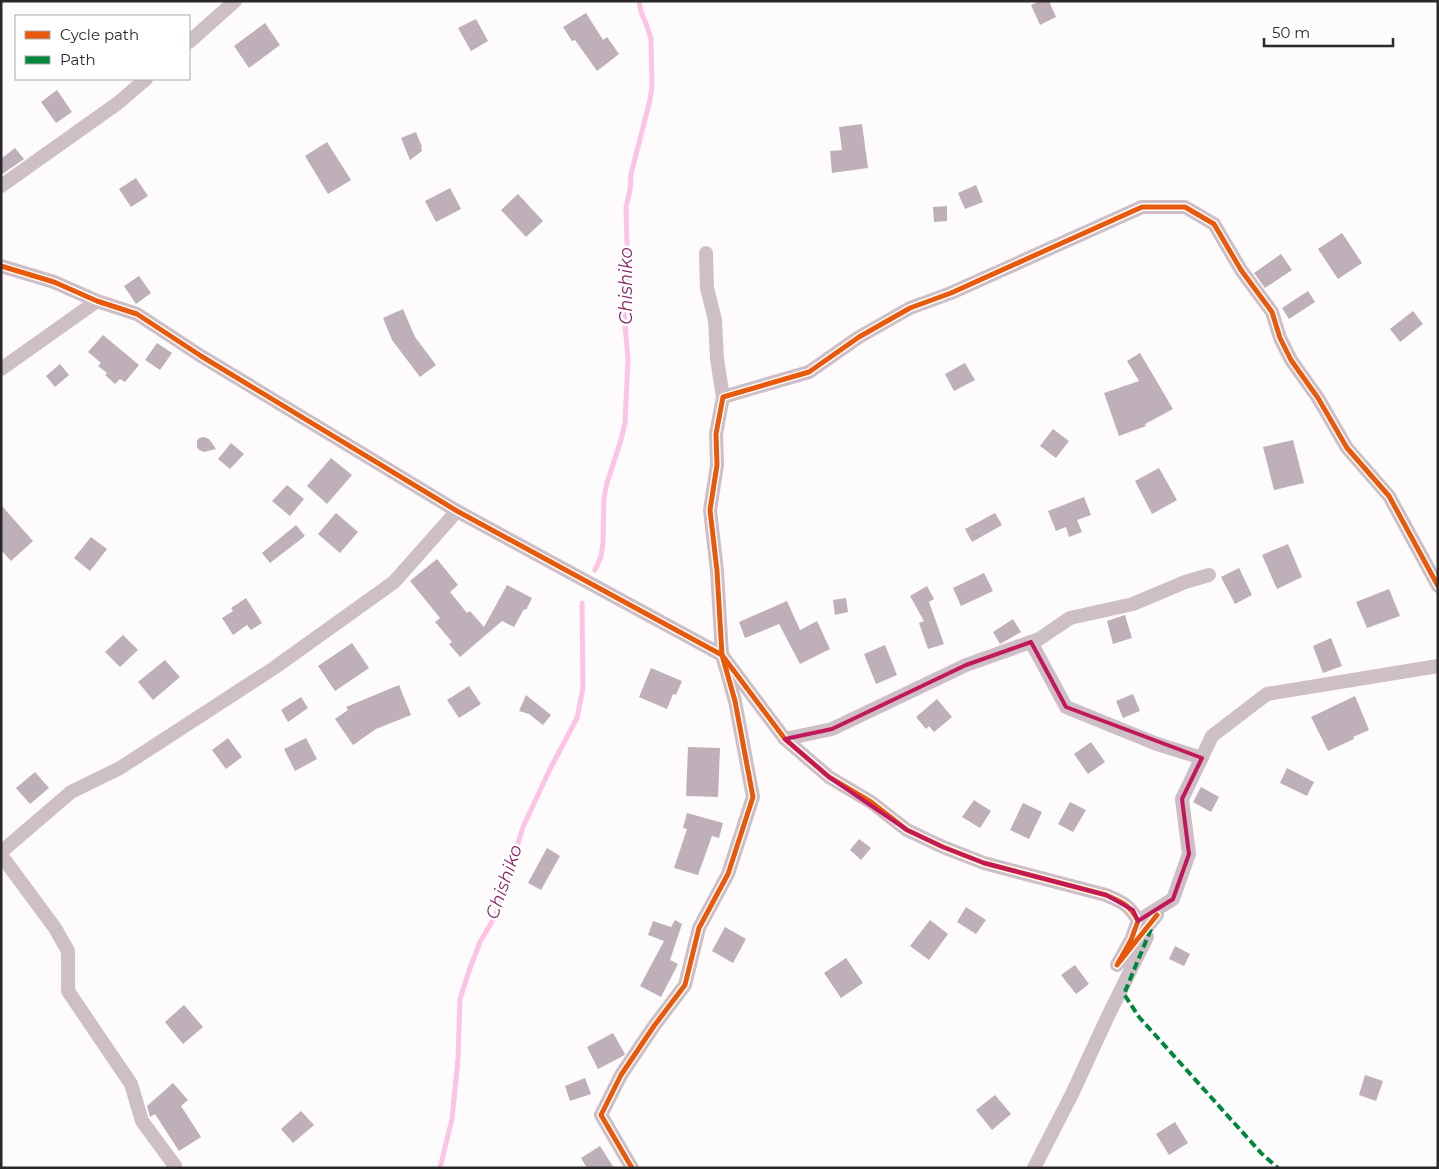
<svg xmlns="http://www.w3.org/2000/svg" width="1439" height="1169" viewBox="0 0 1439 1169" font-family="Montserrat,sans-serif">
<style>
.lines{fill:none;stroke-linecap:round;stroke-linejoin:round}
.stream{stroke:#fdc3e4;stroke-width:5}
.building{fill:#beafb8}
.minor{stroke:#cebec6;stroke-width:14}
.quiet{stroke:#00873e;stroke-width:4;stroke-dasharray:8 4;stroke-linecap:butt}
.cycleway-casing{stroke:#fff;stroke-width:8}
.cycleway{stroke:#e8590c;stroke-width:5}
.marked{fill:none;stroke:#c2185b;stroke-width:4;stroke-linejoin:round}
.labels{text-anchor:middle;dominant-baseline:central;stroke-width:5;stroke-linejoin:round;paint-order:stroke}
.water-label{font-size:18px;font-style:italic;fill:#872b66;stroke:#fff}
</style>
<rect width="100%" height="100%" fill="#fdfbfc"/>
<g class="lines">
<!-- stream -->
<g class="stream">
<path d="M 595,570 L 601,557 L 603,542 L 604,498 L 607,483 L 621,440 L 625,423 L 628,359 L 624,313 L 628,282 L 626,207 L 630,190 L 631,174 L 650,100 L 652,86 L 651,39 L 647,26 L 641,12 L 639,1"/>
<path d="M 440,1168 L 452,1119 L 458,1059 L 460,999 L 469,971 L 480,942 L 496,915 L 523,827 L 549,771 L 577,718 L 583,688 L 582,603"/>
</g>
</g>
<!-- building -->
<g class="building">
<path d="M 1040,1 L 1049,1 L 1056,17 L 1040,25 L 1031,5 Z"/>
<path d="M 586,13 L 603,40 L 607,37 L 619,54 L 597,71 L 575,40 L 572,41 L 563,27 Z"/>
<path d="M 476,19 L 488,41 L 471,51 L 458,28 Z"/>
<path d="M 265,23 L 280,45 L 249,68 L 234,46 Z"/>
<path d="M 57,90 L 72,112 L 56,123 L 41,102 Z"/>
<path d="M 862,124 L 868,168 L 832,173 L 830,151 L 842,150 L 839,127 Z"/>
<path d="M 416,132 L 422,147 L 421,147 L 422,151 L 410,160 L 401,138 Z"/>
<path d="M 327,142 L 351,180 L 328,194 L 305,156 Z"/>
<path d="M 15,148 L 24,159 L 1,175 L 1,159 Z"/>
<path d="M 136,178 L 148,196 L 131,207 L 119,189 Z"/>
<path d="M 976,185 L 983,202 L 965,209 L 958,193 Z"/>
<path d="M 450,188 L 461,209 L 436,222 L 425,201 Z"/>
<path d="M 518,194 L 543,221 L 526,237 L 501,210 Z"/>
<path d="M 947,206 L 947,221 L 934,222 L 933,207 Z"/>
<path d="M 1342,233 L 1362,263 L 1338,279 L 1318,249 Z"/>
<path d="M 1281,254 L 1292,270 L 1265,288 L 1254,273 Z"/>
<path d="M 139,276 L 151,293 L 136,304 L 124,286 Z"/>
<path d="M 1308,291 L 1315,302 L 1289,319 L 1282,308 Z"/>
<path d="M 403,309 L 415,337 L 436,365 L 420,377 L 392,340 L 383,318 Z"/>
<path d="M 1413,311 L 1423,324 L 1400,342 L 1390,329 Z"/>
<path d="M 103,335 L 139,365 L 125,382 L 120,379 L 115,384 L 105,375 L 107,373 L 98,366 L 101,363 L 88,352 Z"/>
<path d="M 157,343 L 172,353 L 160,370 L 145,360 Z"/>
<path d="M 1140,353 L 1173,409 L 1145,424 L 1146,426 L 1119,436 L 1104,393 L 1139,381 L 1127,361 Z"/>
<path d="M 965,363 L 975,380 L 954,391 L 945,374 Z"/>
<path d="M 60,364 L 69,375 L 55,387 L 46,376 Z"/>
<path d="M 1053,429 L 1069,441 L 1056,458 L 1040,446 Z"/>
<path d="M 204,437 L 209,439 L 216,449 L 204,452 L 199,450 L 197,447 L 197,441 L 199,438 Z"/>
<path d="M 1293,440 L 1304,483 L 1274,490 L 1263,447 Z"/>
<path d="M 231,443 L 244,454 L 230,469 L 218,459 Z"/>
<path d="M 331,458 L 352,475 L 327,504 L 307,486 Z"/>
<path d="M 1159,468 L 1177,500 L 1152,514 L 1135,481 Z"/>
<path d="M 287,485 L 304,499 L 290,516 L 272,501 Z"/>
<path d="M 1084,497 L 1091,515 L 1077,520 L 1082,532 L 1069,537 L 1066,527 L 1056,531 L 1048,511 Z"/>
<path d="M 1,505 L 33,541 L 11,561 L 1,550 Z"/>
<path d="M 336,513 L 358,532 L 340,553 L 318,534 Z"/>
<path d="M 995,513 L 1002,525 L 972,542 L 965,529 Z"/>
<path d="M 296,525 L 305,536 L 270,563 L 262,553 Z"/>
<path d="M 91,537 L 107,549 L 90,571 L 74,558 Z"/>
<path d="M 1288,544 L 1302,577 L 1277,589 L 1262,555 Z"/>
<path d="M 437,559 L 458,585 L 450,592 L 467,613 L 470,611 L 484,627 L 507,585 L 532,598 L 526,610 L 524,609 L 514,627 L 502,621 L 460,657 L 449,644 L 452,642 L 435,622 L 440,618 L 410,581 Z"/>
<path d="M 1239,568 L 1252,595 L 1235,604 L 1221,577 Z"/>
<path d="M 984,573 L 993,591 L 961,606 L 953,588 Z"/>
<path d="M 927,586 L 934,599 L 929,602 L 944,644 L 928,649 L 919,623 L 924,621 L 910,596 Z"/>
<path d="M 1389,589 L 1400,616 L 1367,628 L 1356,602 Z"/>
<path d="M 246,598 L 262,623 L 251,630 L 247,625 L 233,635 L 222,618 L 233,611 L 231,608 Z"/>
<path d="M 846,598 L 848,612 L 835,615 L 833,600 Z"/>
<path d="M 787,601 L 800,630 L 817,621 L 830,649 L 800,664 L 779,624 L 745,638 L 739,622 Z"/>
<path d="M 1125,615 L 1132,638 L 1113,644 L 1107,621 Z"/>
<path d="M 1013,619 L 1021,632 L 1000,644 L 993,632 Z"/>
<path d="M 123,635 L 138,650 L 120,667 L 105,652 Z"/>
<path d="M 1331,638 L 1342,666 L 1323,673 L 1313,646 Z"/>
<path d="M 352,643 L 369,668 L 335,691 L 318,666 Z"/>
<path d="M 885,645 L 897,675 L 876,684 L 864,654 Z"/>
<path d="M 165,660 L 180,677 L 153,700 L 138,682 Z"/>
<path d="M 651,668 L 682,681 L 676,695 L 673,694 L 667,709 L 639,697 Z"/>
<path d="M 399,685 L 411,715 L 376,729 L 353,745 L 335,719 L 348,710 L 346,707 Z"/>
<path d="M 469,686 L 481,704 L 459,718 L 447,700 Z"/>
<path d="M 1133,694 L 1140,711 L 1123,718 L 1116,701 Z"/>
<path d="M 526,695 L 551,715 L 543,725 L 529,714 L 519,711 Z"/>
<path d="M 1355,696 L 1369,730 L 1353,737 L 1354,739 L 1328,751 L 1311,717 Z"/>
<path d="M 301,697 L 308,708 L 288,722 L 281,710 Z"/>
<path d="M 937,699 L 952,717 L 934,732 L 929,726 L 926,729 L 916,717 Z"/>
<path d="M 228,738 L 242,757 L 226,769 L 212,750 Z"/>
<path d="M 306,738 L 317,759 L 295,771 L 284,749 Z"/>
<path d="M 1091,742 L 1105,762 L 1088,774 L 1074,754 Z"/>
<path d="M 688,747 L 720,748 L 718,797 L 686,796 Z"/>
<path d="M 1287,768 L 1314,782 L 1307,796 L 1280,783 Z"/>
<path d="M 35,772 L 49,788 L 30,804 L 16,788 Z"/>
<path d="M 1201,787 L 1219,797 L 1211,812 L 1193,802 Z"/>
<path d="M 974,800 L 991,811 L 980,828 L 962,817 Z"/>
<path d="M 1070,802 L 1086,810 L 1073,832 L 1058,824 Z"/>
<path d="M 1023,803 L 1042,812 L 1029,839 L 1010,830 Z"/>
<path d="M 687,813 L 723,823 L 719,838 L 712,836 L 698,875 L 674,868 L 687,829 L 683,828 Z"/>
<path d="M 859,839 L 871,848 L 861,860 L 850,850 Z"/>
<path d="M 547,848 L 560,856 L 541,890 L 528,883 Z"/>
<path d="M 966,907 L 986,920 L 976,934 L 957,922 Z"/>
<path d="M 675,920 L 682,924 L 670,960 L 678,964 L 661,997 L 640,986 L 664,941 L 648,935 L 653,921 L 671,927 Z"/>
<path d="M 930,920 L 948,934 L 929,960 L 910,946 Z"/>
<path d="M 725,927 L 746,939 L 733,963 L 712,951 Z"/>
<path d="M 1175,946 L 1190,954 L 1184,966 L 1169,959 Z"/>
<path d="M 846,958 L 863,983 L 841,998 L 824,973 Z"/>
<path d="M 1075,965 L 1089,984 L 1076,994 L 1061,975 Z"/>
<path d="M 184,1005 L 203,1027 L 183,1044 L 165,1022 Z"/>
<path d="M 613,1033 L 625,1054 L 623,1056 L 598,1069 L 587,1047 Z"/>
<path d="M 1365,1075 L 1383,1081 L 1376,1101 L 1359,1095 Z"/>
<path d="M 585,1078 L 591,1094 L 570,1101 L 565,1086 Z"/>
<path d="M 173,1083 L 188,1100 L 181,1106 L 201,1137 L 179,1151 L 155,1114 L 150,1117 L 147,1106 Z"/>
<path d="M 995,1095 L 1011,1114 L 992,1130 L 976,1110 Z"/>
<path d="M 301,1111 L 314,1125 L 293,1143 L 281,1129 Z"/>
<path d="M 1175,1122 L 1188,1143 L 1169,1155 L 1156,1134 Z"/>
<path d="M 600,1146 L 614,1168 L 587,1168 L 581,1158 Z"/>
</g>
<g class="lines">
<!-- minor -->
<g class="minor">
<path d="M 189,42 L 235,1"/>
<path d="M 1,186 L 118,103 L 146,79"/>
<path d="M 706,253 L 707,288 L 715,320 L 717,359 L 723,397"/>
<path d="M 1,266 L 54,282 L 97,301 L 137,314 L 201,356 L 457,511 L 722,655 L 785,739 L 829,777 L 871,802 L 907,830 L 943,847 L 984,863 L 1106,895 C 1122,902 1130,905 1138,921 L 1131,940 L 1117,965 L 1157,915"/>
<path d="M 1,369 L 97,301"/>
<path d="M 1031,642 L 1066,707 L 1157,744 L 1202,758"/>
<path d="M 785,739 L 832,729 L 966,665 L 1039,639 L 1070,618 L 1133,604 L 1185,582 L 1209,575"/>
<path d="M 1,852 L 71,792 L 120,768 L 274,668 L 394,582 L 457,511"/>
<path d="M 1,855 L 55,928 L 68,951 L 68,991 L 131,1084 L 142,1121 L 175,1166 L 174,1168"/>
<path d="M 1146,916 L 1173,899 L 1189,854 L 1182,799 L 1212,736 L 1267,694 L 1438,666"/>
<path d="M 632,1168 L 601,1115 L 621,1075 L 654,1026 L 685,985 L 699,928 L 728,874 L 753,797 L 735,701 L 722,655 L 717,571 L 710,510 L 717,465 L 716,434 L 723,397 L 809,372 L 859,337 L 910,308 L 951,293 L 1142,207 L 1185,207 L 1214,224 L 1241,270 L 1272,312 L 1280,338 L 1291,360 L 1318,398 L 1347,448 L 1389,496 L 1438,586"/>
<path d="M 1034,1168 L 1072,1094 L 1107,1018 L 1147,937"/>
</g>
<!-- quiet -->
<path class="quiet" d="M 1151,929 L 1124,994 L 1139,1017 L 1262,1154 L 1278,1168"/>
<defs>
<g id="cycleway">
<path d="M 1,266 L 54,282 L 97,301 L 137,314 L 201,356 L 457,511 L 722,655 L 785,739 L 829,777 L 871,802 L 907,830 L 943,847 L 984,863 L 1106,895 C 1122,902 1130,905 1138,921 L 1131,940 L 1117,965 L 1157,915"/>
<path d="M 632,1168 L 601,1115 L 621,1075 L 654,1026 L 685,985 L 699,928 L 728,874 L 753,797 L 735,701 L 722,655 L 717,571 L 710,510 L 717,465 L 716,434 L 723,397 L 809,372 L 859,337 L 910,308 L 951,293 L 1142,207 L 1185,207 L 1214,224 L 1241,270 L 1272,312 L 1280,338 L 1291,360 L 1318,398 L 1347,448 L 1389,496 L 1438,586"/>
</g>
</defs>
<!-- cycleway casing -->
<use href="#cycleway" class="cycleway-casing"/>
<!-- cycleway -->
<use href="#cycleway" class="cycleway"/>
</g>
<!-- marked area -->
<path class="marked" d="M 1031,642 L 1066,707 L 1202,758 L 1182,799 L 1189,854 L 1173,899 L 1138,921 L 1133,910 L 1106,895 L 984,863 L 943,847 L 907,830 L 829,777 L 785,739 L 832,729 L 966,665 Z"/>
<g class="labels">
<!-- water labels -->
<g class="water-label">
<text transform="translate(626 286) rotate(-90)">Chishiko</text>
<text transform="translate(504 882) rotate(-71)">Chishiko</text>
</g>
</g>
<!-- border -->
<rect width="1439" height="1169" fill="none" stroke="#2b282a" stroke-width="5"/>
<!-- legend -->
<rect x="15" y="15" width="175" height="65" fill="#ffffff" stroke="#aaa9aa"/>
<rect x="25" y="31" width="25" height="8" fill="#e8590c" stroke="#aaa9aa"/>
<text x="60" y="40" font-size="15" fill="#2b282a">Cycle path</text>
<rect x="25" y="56" width="25" height="8" fill="#00873e" stroke="#aaa9aa"/>
<text x="60" y="65" font-size="15" fill="#2b282a">Path</text>
<!-- scale -->
<path d="M1264 38v8h129v-8" fill="none" stroke="#2b282a" stroke-width="2.5"/>
<text x="1272" y="38" font-size="15" fill="#2b282a" stroke="#ffffff" stroke-width="4" paint-order="stroke">50 m</text>
</svg>
